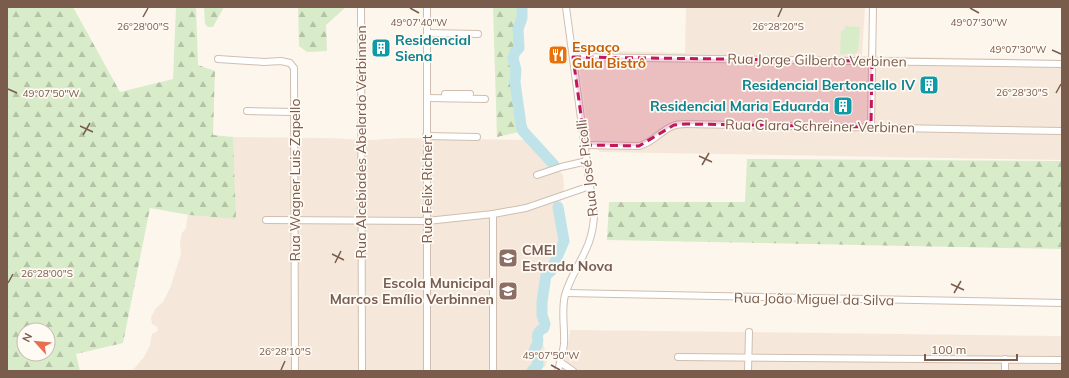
<svg xmlns="http://www.w3.org/2000/svg" width="1069" height="378" viewBox="0 0 1069 378" font-family="Mulish,sans-serif">
<style>
.residential{fill:#f5e8da}
.forest{fill:url(#forest-firs);fill-rule:evenodd}
.green{fill:#d8ecc9}
.lines{fill:none;stroke-linecap:round;stroke-linejoin:round}
.river{stroke:#bfe3e8;stroke-width:11}
.minor-casing{stroke:#d1beb0;stroke-width:8}
.minor{stroke:#fff;stroke-width:6}
.marked{fill:#c2185b;fill-opacity:0.2;stroke:#c2185b;stroke-width:3;stroke-dasharray:8 5;stroke-linejoin:round}
.ticks{fill:none;stroke:#7a5c4d;stroke-width:1.5}
.labels{text-anchor:middle;dominant-baseline:central;stroke-width:3.5;stroke-linejoin:round;paint-order:stroke}
.culture-label{font-size:14px;font-weight:bold;fill:#0d838f;stroke:#fffaf3;text-anchor:end}
.food-label{font-size:14px;font-weight:bold;fill:#c56008;stroke:#fffaf3;text-anchor:start}
.street-label{font-size:14px;fill:#7a5c4d;stroke:#fffaf3}
.education-label{font-size:14px;font-weight:bold;fill:#785e54;stroke:#fffaf3;text-anchor:start}
.ticks-label{font-size:10px;text-anchor:middle;fill:#7a5c4d;stroke:#fffaf3;stroke-width:3.5;stroke-linejoin:round;paint-order:stroke}
</style>
<defs>
<pattern id="forest-firs" width="22" height="20" patternUnits="userSpaceOnUse"><rect width="22" height="20" fill="#d8ecc9"/><path d="M5 1l3.5 6h-7zM16 11l3.5 6h-7z" fill="#b4c2a5"/></pattern>
</defs>
<rect width="100%" height="100%" fill="#fdf6ec"/>
<!-- residential -->
<g class="residential">
<path d="M 686,7 L 865,7 L 862,56 L 1062,60 L 1062,160 L 600,152 L 589,140 L 577,50 L 685,53 Z"/>
<path d="M 74,135 L 327,138 L 369,140 L 403,138 L 529,140 L 539,152 L 552,162 L 563,175 L 564,187 L 561,200 L 560,212 L 564,241 L 543,287 L 543,295 L 540,305 L 540,337 L 548,357 L 545,367 L 537,369 L 536,371 L 132,371 L 144,357 L 150,345 L 152,334 L 158,331 L 157,327 L 152,324 L 151,317 L 156,308 L 163,302 L 171,286 L 177,266 L 181,255 L 180,242 L 182,233 L 186,228 L 190,198 Z"/>
<path d="M 570,330 L 1062,336 L 1062,371 L 564,371 Z"/>
</g>
<!-- forest -->
<g class="forest">
<path d="M 7,7 L 73,7 L 120,92 L 173,79 L 176,7 L 196,7 L 198,65 L 215,71 L 213,135 L 233,137 L 236,219 L 190,215 L 150,208 L 123,343 L 76,354 L 80,371 L 7,371 ZM 24,330 L 48,330 L 48,354 L 24,354 Z"/>
<path d="M 204,7 L 224,7 L 213,27 L 208,27 L 205,24 Z"/>
<path d="M 298,7 L 346,7 L 326,25 L 327,51 L 307,52 L 299,46 Z"/>
<path d="M 493,7 L 522,7 L 522,18 L 518,29 L 519,48 C 516,51 513,54 513,59 C 513,63 515,67 516,71 C 517,91 516,113 523,131 L 497,137 Z"/>
<path d="M 747,159 L 1062,161 L 1062,249 L 607,240 L 609,202 L 745,202 Z"/>
</g>
<!-- green -->
<path class="green" d="M 845,26 L 860,27 L 858,51 L 854,54 L 840,54 L 841,32 L 845,29 Z"/>
<g class="lines">
<!-- river -->
<g class="river">
<path d="M 522,7 L 522,18 L 518,29 L 519,48 L 515,52 L 513,58 L 516,70 L 515,82 L 521,125 L 523,131 L 554,165"/>
<path d="M 532,371 L 538,365 L 537,357 L 534,351 C 535,349 536,347 537,345 C 540,337 533,334 544,328 L 545,324 L 542,315 L 542,302 L 546,275 L 551,271 L 564,241 L 558,207"/>
</g>
<defs>
<g id="minor">
<path d="M 361,8 L 362,371"/>
<path d="M 427,33 L 478,34"/>
<path d="M 573,57 L 1062,64"/>
<path d="M 218,59 L 264,62 L 281,61 L 290,63 L 294,68 L 295,371"/>
<path d="M 445,94 L 470,94"/>
<path d="M 427,98 L 485,99"/>
<path d="M 247,111 L 295,112"/>
<path d="M 871,127 L 873,7"/>
<path d="M 426,136 L 477,137"/>
<path d="M 585,145 L 639,146 C 653,143 660,131 673,126 C 677,124 682,124 686,124 L 1062,131"/>
<path d="M 537,175 L 561,167 L 587,161"/>
<path d="M 493,214 L 493,371"/>
<path d="M 266,220 L 427,221 L 493,214 L 526,208 L 590,186"/>
<path d="M 566,293 L 1062,303"/>
<path d="M 678,357 L 1062,360"/>
<path d="M 560,362 L 573,371"/>
<path d="M 427,371 L 427,7"/>
<path d="M 558,371 C 560,362 563,353 564,344 C 565,328 561,311 565,295 C 574,265 593,250 594,215 L 566,7"/>
<path d="M 748,371 L 749,332"/>
<path d="M 1005,371 L 1005,359"/>
</g>
</defs>
<!-- minor casing -->
<use href="#minor" class="minor-casing"/>
<!-- minor -->
<use href="#minor" class="minor"/>
</g>
<!-- marked area -->
<path class="marked" d="M 573,57 L 872,61 L 871,127 L 686,124 L 674,125 L 639,146 L 585,145 Z"/>
<!-- ticks -->
<path class="ticks" d="M 410,8 L 419,13M 970,8 L 979,13M 143,17 L 148,8M 778,17 L 782,8M 1052,50 L 1061,54M 8,89 L 17,93M 1056,93 L 1061,84M 80,126 L 93,132M 83,135 L 90,123M 699,156 L 712,162M 702,165 L 709,153M 332,254 L 344,260M 335,263 L 341,251M 8,283 L 13,274M 951,284 L 964,290M 954,293 L 961,281M 551,365 L 560,370M 281,370 L 285,361"/>
<!-- icons -->
<defs>
<symbol id="building-square" viewBox="-11 -11 22 22"><rect x="-9" y="-9" width="18" height="18" rx="4" fill="#0f9aa8" stroke="#fffaf3"/><path d="M-4-6H4V6H1V3H-1V6H-4ZM-2.5-4.3h1.7v1.8h-1.7ZM.8-4.3h1.7v1.8H.8ZM-2.5-1h1.7V.8h-1.7ZM.8-1h1.7V.8H.8Z" fill="#fff"/></symbol>
<symbol id="restaurant-square" viewBox="-11 -11 22 22"><rect x="-9" y="-9" width="18" height="18" rx="4" fill="#e8710a" stroke="#fffaf3"/><path d="M-5-6h1v4h1v-4h1v4h1v-4h1v5L-1.5 .5V6h-2V.5L-5-1ZM5-6V6H3V1.5H1.5Q1.5-4 5-6Z" fill="#fff"/></symbol>
<symbol id="school-square" viewBox="-11 -11 22 22"><rect x="-9" y="-9" width="18" height="18" rx="4" fill="#8d6e63" stroke="#fffaf3"/><path d="M0-5L7-2L0 1L-7-2ZM-4 1L0 2.5L4 1V4Q0 6-4 4Z" fill="#fff"/></symbol>
</defs>
<g fill-rule="evenodd">
<use href="#building-square" x="370" y="37" width="22" height="22"/>
<use href="#restaurant-square" x="547" y="44" width="22" height="22"/>
<use href="#building-square" x="918" y="74" width="22" height="22"/>
<use href="#building-square" x="832" y="95" width="22" height="22"/>
<use href="#school-square" x="497" y="247" width="22" height="22"/>
<use href="#school-square" x="497" y="280" width="22" height="22"/>
</g>
<g class="labels">
<!-- culture labels -->
<g class="culture-label">
<text x="395" y="40" text-anchor="start">Residencial<tspan x="395" dy="16">Siena</tspan></text>
<text x="915" y="85">Residencial Bertoncello IV</text>
<text x="829" y="106">Residencial Maria Eduarda</text>
</g>
<!-- food labels -->
<g class="food-label">
<text x="572" y="47">Espaço<tspan x="572" dy="16">Gula Bistrô</tspan></text>
</g>
<!-- street labels -->
<g class="street-label">
<text transform="translate(817 60) rotate(1)">Rua Jorge Gilberto Verbinen</text>
<text transform="translate(820 126) rotate(1)">Rua Clara Schreiner Verbinen</text>
<text transform="translate(361 142) rotate(-90)">Rua Alcebiades Abelardo Verbinnen</text>
<text transform="translate(587 168) rotate(-97)">Rua José Picolli</text>
<text transform="translate(295 180) rotate(-90)">Rua Wagner Luis Zapello</text>
<text transform="translate(427 189) rotate(-90)">Rua Felix Richert</text>
<text transform="translate(814 299) rotate(1)">Rua João Miguel da Silva</text>
</g>
<!-- education labels -->
<g class="education-label">
<text x="522" y="250">CMEI<tspan x="522" dy="16">Estrada Nova</tspan></text>
<text x="494" y="283" text-anchor="end">Escola Municipal<tspan x="494" dy="16">Marcos Emílio Verbinnen</tspan></text>
</g>
</g>
<g class="ticks-label">
<text x="419" y="26">49°07'40"W</text>
<text x="979" y="26">49°07'30"W</text>
<text x="143" y="30">26°28'00"S</text>
<text x="778" y="30">26°28'20"S</text>
<text x="1018" y="53">49°07'30"W</text>
<text x="1022" y="96">26°28'30"S</text>
<text x="51" y="97">49°07'50"W</text>
<text x="47" y="277">26°28'00"S</text>
<text x="285" y="355">26°28'10"S</text>
<text x="551" y="359">49°07'50"W</text>
</g>
<!-- border -->
<rect width="1069" height="378" fill="none" stroke="#7a5c4d" stroke-width="16"/>
<!-- north arrow -->
<g transform="translate(36 342) rotate(297)"><circle r="19" fill="#fffaf3" stroke="#cabbb1"/>
<path d="M0-3L7 15L0 10L-7 15Z" fill="#e76f51"/>
<text y="-6" font-size="11" font-weight="bold" text-anchor="middle" fill="#7a5c4d">N</text>
</g>
<!-- scale -->
<path d="M925 354v6h92v-6" fill="none" stroke="#7a5c4d" stroke-width="2"/>
<text x="931" y="354" font-size="12" fill="#7a5c4d" stroke="#fffaf3" stroke-width="3" paint-order="stroke">100 m</text>
</svg>
